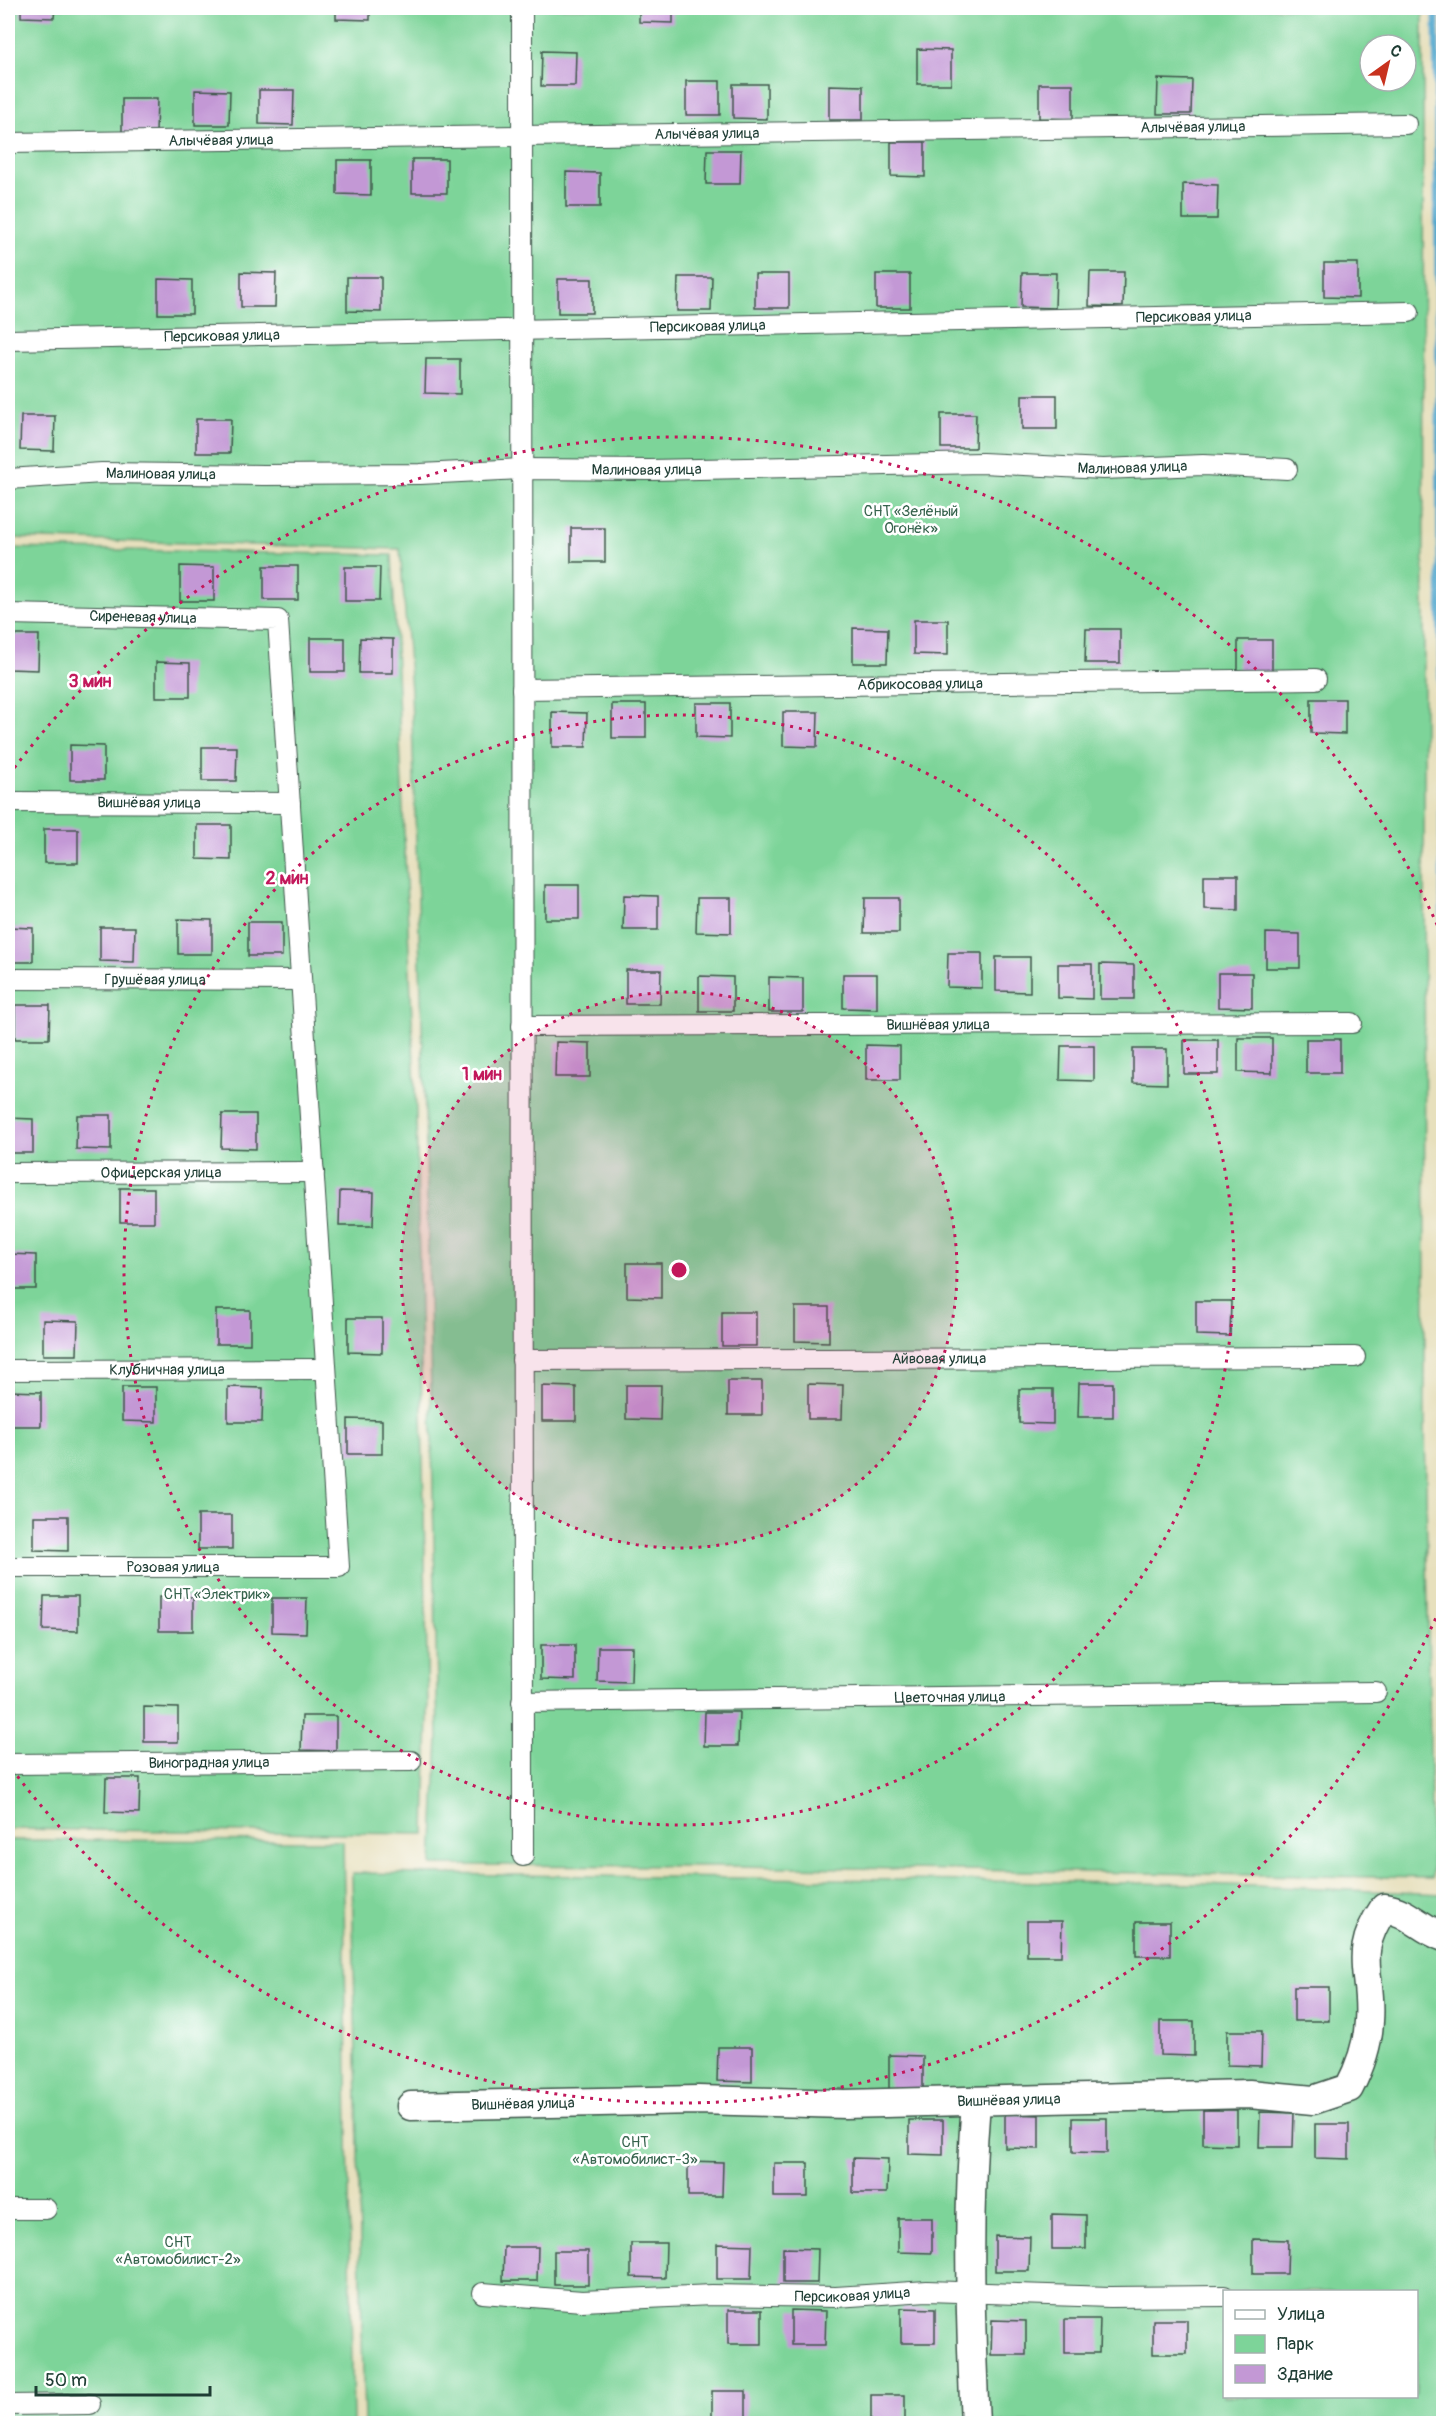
<svg xmlns="http://www.w3.org/2000/svg" width="1451" height="2431" viewBox="0 0 1451 2431" font-family="Pangolin,sans-serif">
<style>
.green{fill:#7dd499;stroke:#4e8866;stroke-width:1.5;fill-rule:evenodd}
.lines{fill:none;stroke-linecap:round;stroke-linejoin:round}
.stream{stroke:#52a8ce;stroke-width:7}
.building{fill:#c398d5}
.street-casing{stroke:#3d5549;stroke-width:22}
.secondary-casing{stroke:#3d5549;stroke-width:31}
.street{stroke:#fff;stroke-width:20}
.secondary{stroke:#fff;stroke-width:28}
.ring{fill:none;stroke:#c2185b;stroke-width:3;stroke-dasharray:3 6}
.labels{text-anchor:middle;dominant-baseline:central;stroke-width:5;stroke-linejoin:round;paint-order:stroke}
.street-label{font-size:15px;fill:#1f3d34;stroke:#fff}
.park-label{font-size:15px;fill:#36634d;stroke:#fff}
.centre{fill:#c2185b;stroke:#fff;stroke-width:3}
.ring-label{font-size:18px;text-anchor:middle;font-weight:bold;fill:#c2185b;stroke:#fff;stroke-width:5;stroke-linejoin:round;paint-order:stroke}
</style>
<rect width="100%" height="100%" fill="#fff"/>
<filter id="ink" filterUnits="userSpaceOnUse"><feTurbulence type="fractalNoise" baseFrequency=".0167" numOctaves="2"/><feDisplacementMap in="SourceGraphic" scale="12" xChannelSelector="R" yChannelSelector="G"/><feConvolveMatrix kernelMatrix="1 2 1 2 8 2 1 2 1" color-interpolation-filters="sRGB"/></filter>
<filter id="wash" filterUnits="userSpaceOnUse"><feTurbulence type="fractalNoise" baseFrequency=".008" numOctaves="4" result="noise"/><feDisplacementMap in="SourceGraphic" scale="24" xChannelSelector="R" yChannelSelector="G"/><feGaussianBlur stdDeviation="1.35" result="paint"/><feColorMatrix in="noise" values="0 0 0 0 0 0 0 0 0 0 0 0 0 0 0 0 0 1.4 0 .05"/><feComposite in="paint" operator="in"/></filter>
<g filter="url(#wash)">
<rect width="100%" height="100%" fill="#e7e0bd"/>
<!-- green -->
<g class="green">
<path d="M 8,8 L 1423,8 L 1425,1422 L 1432,1878 L 733,1866 L 432,1865 L 438,1738 L 426,1146 L 411,690 L 400,549 L 8,538 ZM 1370,45 L 1406,45 L 1406,81 L 1370,81 Z"/>
<path d="M 8,548 L 392,555 L 416,1112 L 428,1713 L 425,1834 L 8,1829 Z"/>
<path d="M 8,1840 L 343,1841 L 353,2423 L 8,2424 Z"/>
<path d="M 352,1873 L 1203,1884 L 1443,1894 L 1443,2423 L 364,2423 ZM 1224,2292 L 1416,2292 L 1416,2396 L 1224,2396 Z"/>
</g>
<g class="lines">
<!-- stream -->
<path class="stream" d="M 1436,8 L 1444,1082"/>
</g>
<g id="blocks">
<!-- building -->
<g class="building">
<path d="M 21,8 L 55,8 L 54,18 L 21,17 Z"/>
<path d="M 336,8 L 370,8 L 370,20 L 336,19 Z"/>
<path d="M 639,8 L 673,8 L 673,23 L 639,22 Z"/>
<path d="M 917,49 L 951,50 L 951,84 L 917,84 Z"/>
<path d="M 542,51 L 576,52 L 575,86 L 541,86 Z"/>
<path d="M 1158,79 L 1192,80 L 1191,114 L 1157,114 Z"/>
<rect x="686" y="81" width="34" height="34"/>
<path d="M 733,84 L 767,84 L 767,119 L 733,118 Z"/>
<path d="M 1039,84 L 1073,84 L 1073,119 L 1039,118 Z"/>
<path d="M 829,85 L 863,86 L 863,120 L 829,120 Z"/>
<path d="M 195,90 L 230,91 L 229,125 L 195,125 Z"/>
<path d="M 259,90 L 294,90 L 293,125 L 259,124 Z"/>
<path d="M 122,99 L 157,99 L 156,134 L 122,133 Z"/>
<path d="M 891,142 L 925,142 L 925,177 L 891,176 Z"/>
<path d="M 707,150 L 741,150 L 740,184 L 706,184 Z"/>
<rect x="412" y="159" width="35" height="34"/>
<path d="M 337,160 L 371,160 L 371,195 L 337,194 Z"/>
<path d="M 566,172 L 600,173 L 600,207 L 566,207 Z"/>
<path d="M 1183,184 L 1218,185 L 1217,219 L 1183,219 Z"/>
<path d="M 1324,263 L 1358,263 L 1358,298 L 1324,297 Z"/>
<path d="M 241,272 L 276,273 L 275,307 L 241,307 Z"/>
<path d="M 1090,272 L 1124,272 L 1123,307 L 1089,306 Z"/>
<path d="M 1022,273 L 1056,273 L 1055,308 L 1021,307 Z"/>
<rect x="755" y="274" width="34" height="34"/>
<rect x="876" y="274" width="34" height="34"/>
<path d="M 347,277 L 381,277 L 381,312 L 347,311 Z"/>
<path d="M 678,277 L 712,277 L 711,311 L 677,311 Z"/>
<path d="M 158,279 L 192,280 L 192,314 L 158,314 Z"/>
<rect x="558" y="279" width="34" height="34"/>
<path d="M 426,359 L 460,359 L 460,394 L 425,393 Z"/>
<rect x="1022" y="395" width="35" height="34"/>
<path d="M 941,414 L 976,414 L 975,448 L 941,448 Z"/>
<path d="M 21,416 L 55,416 L 54,451 L 20,450 Z"/>
<path d="M 196,419 L 231,419 L 230,453 L 196,453 Z"/>
<rect x="571" y="528" width="34" height="34"/>
<path d="M 180,566 L 214,567 L 214,601 L 180,601 Z"/>
<rect x="264" y="566" width="34" height="34"/>
<path d="M 345,567 L 380,567 L 379,601 L 345,601 Z"/>
<path d="M 914,620 L 948,620 L 948,655 L 914,654 Z"/>
<path d="M 853,628 L 888,629 L 887,663 L 853,663 Z"/>
<path d="M 1086,629 L 1120,629 L 1120,663 L 1085,663 Z"/>
<path d="M 8,635 L 39,635 L 38,670 L 8,669 Z"/>
<rect x="310" y="638" width="35" height="34"/>
<path d="M 360,638 L 393,639 L 393,673 L 359,673 Z"/>
<path d="M 1238,640 L 1272,640 L 1272,675 L 1238,674 Z"/>
<path d="M 156,662 L 190,663 L 190,697 L 156,697 Z"/>
<path d="M 1311,699 L 1345,699 L 1345,734 L 1311,733 Z"/>
<path d="M 696,703 L 730,703 L 730,738 L 696,737 Z"/>
<rect x="612" y="704" width="34" height="34"/>
<path d="M 552,712 L 587,713 L 586,747 L 552,747 Z"/>
<path d="M 783,712 L 818,712 L 817,747 L 783,746 Z"/>
<path d="M 70,745 L 104,746 L 104,780 L 70,780 Z"/>
<path d="M 202,747 L 237,747 L 236,781 L 202,781 Z"/>
<path d="M 197,825 L 231,825 L 231,860 L 197,859 Z"/>
<rect x="44" y="829" width="34" height="34"/>
<path d="M 1204,875 L 1238,875 L 1238,910 L 1204,909 Z"/>
<rect x="545" y="885" width="34" height="34"/>
<path d="M 624,895 L 658,896 L 658,930 L 623,930 Z"/>
<path d="M 697,898 L 731,898 L 731,933 L 696,932 Z"/>
<path d="M 865,898 L 899,898 L 899,933 L 864,933 Z"/>
<path d="M 178,919 L 212,920 L 212,954 L 178,954 Z"/>
<rect x="248" y="922" width="34" height="34"/>
<path d="M 8,927 L 33,928 L 33,962 L 8,962 Z"/>
<path d="M 100,927 L 135,927 L 134,962 L 100,961 Z"/>
<path d="M 1266,933 L 1300,934 L 1300,968 L 1266,968 Z"/>
<path d="M 948,953 L 982,953 L 982,988 L 947,987 Z"/>
<path d="M 996,957 L 1030,957 L 1030,992 L 996,991 Z"/>
<path d="M 1058,964 L 1092,964 L 1092,999 L 1058,998 Z"/>
<path d="M 1100,964 L 1134,965 L 1134,999 L 1100,999 Z"/>
<path d="M 626,970 L 661,970 L 660,1004 L 626,1004 Z"/>
<path d="M 1218,973 L 1252,973 L 1252,1008 L 1218,1007 Z"/>
<path d="M 843,974 L 877,974 L 877,1009 L 843,1008 Z"/>
<path d="M 699,976 L 733,977 L 733,1011 L 699,1011 Z"/>
<path d="M 769,977 L 803,978 L 803,1012 L 769,1012 Z"/>
<path d="M 15,1005 L 50,1005 L 49,1039 L 15,1039 Z"/>
<path d="M 1238,1038 L 1272,1038 L 1272,1073 L 1238,1072 Z"/>
<rect x="1306" y="1039" width="34" height="34"/>
<rect x="1184" y="1040" width="34" height="34"/>
<path d="M 556,1042 L 590,1043 L 590,1077 L 555,1077 Z"/>
<path d="M 866,1045 L 900,1046 L 900,1080 L 866,1080 Z"/>
<path d="M 1061,1046 L 1094,1046 L 1094,1081 L 1060,1080 Z"/>
<path d="M 1133,1049 L 1167,1049 L 1167,1084 L 1133,1083 Z"/>
<path d="M 222,1114 L 256,1114 L 256,1149 L 221,1148 Z"/>
<path d="M 77,1115 L 111,1115 L 111,1150 L 76,1149 Z"/>
<path d="M 8,1118 L 33,1119 L 33,1153 L 8,1153 Z"/>
<rect x="120" y="1188" width="34" height="34"/>
<path d="M 340,1191 L 374,1192 L 373,1226 L 339,1226 Z"/>
<path d="M 8,1254 L 36,1255 L 36,1289 L 8,1289 Z"/>
<path d="M 627,1263 L 661,1263 L 661,1298 L 627,1297 Z"/>
<path d="M 1196,1301 L 1231,1301 L 1230,1336 L 1196,1335 Z"/>
<path d="M 795,1307 L 829,1307 L 829,1342 L 795,1341 Z"/>
<rect x="216" y="1310" width="34" height="34"/>
<rect x="722" y="1312" width="34" height="34"/>
<path d="M 348,1318 L 382,1318 L 382,1353 L 348,1352 Z"/>
<path d="M 43,1320 L 78,1321 L 77,1355 L 43,1355 Z"/>
<rect x="728" y="1381" width="34" height="34"/>
<path d="M 1079,1383 L 1113,1383 L 1113,1417 L 1078,1417 Z"/>
<path d="M 808,1384 L 843,1385 L 842,1419 L 808,1419 Z"/>
<path d="M 626,1385 L 661,1385 L 660,1420 L 626,1419 Z"/>
<path d="M 542,1386 L 576,1387 L 576,1421 L 542,1421 Z"/>
<path d="M 122,1387 L 156,1387 L 156,1422 L 122,1421 Z"/>
<path d="M 228,1387 L 263,1388 L 262,1422 L 228,1422 Z"/>
<path d="M 1019,1389 L 1053,1389 L 1053,1424 L 1019,1423 Z"/>
<path d="M 8,1391 L 41,1392 L 41,1426 L 8,1426 Z"/>
<path d="M 348,1419 L 382,1420 L 382,1454 L 348,1454 Z"/>
<rect x="198" y="1515" width="34" height="34"/>
<path d="M 34,1516 L 68,1516 L 68,1551 L 34,1550 Z"/>
<path d="M 44,1596 L 78,1596 L 78,1631 L 43,1630 Z"/>
<rect x="159" y="1597" width="34" height="34"/>
<path d="M 272,1598 L 307,1598 L 306,1633 L 272,1632 Z"/>
<path d="M 541,1645 L 575,1645 L 575,1680 L 541,1679 Z"/>
<path d="M 598,1647 L 632,1647 L 631,1682 L 597,1681 Z"/>
<path d="M 144,1707 L 178,1708 L 178,1742 L 144,1742 Z"/>
<path d="M 705,1712 L 739,1712 L 738,1746 L 704,1746 Z"/>
<path d="M 302,1716 L 336,1716 L 336,1751 L 301,1750 Z"/>
<rect x="8" y="1719" width="3" height="35"/>
<path d="M 106,1778 L 140,1778 L 139,1813 L 105,1812 Z"/>
<path d="M 1027,1921 L 1062,1921 L 1061,1956 L 1027,1956 Z"/>
<rect x="1136" y="1922" width="34" height="34"/>
<rect x="1294" y="1987" width="35" height="34"/>
<path d="M 1160,2021 L 1194,2021 L 1194,2056 L 1160,2055 Z"/>
<path d="M 1227,2031 L 1262,2031 L 1261,2066 L 1227,2065 Z"/>
<path d="M 718,2047 L 752,2047 L 752,2082 L 717,2081 Z"/>
<path d="M 889,2055 L 923,2056 L 923,2090 L 889,2090 Z"/>
<path d="M 1203,2110 L 1237,2110 L 1237,2145 L 1203,2144 Z"/>
<path d="M 1260,2112 L 1294,2113 L 1293,2147 L 1259,2147 Z"/>
<path d="M 1005,2114 L 1039,2115 L 1039,2149 L 1005,2148 Z"/>
<path d="M 1073,2118 L 1107,2118 L 1107,2153 L 1073,2152 Z"/>
<path d="M 909,2120 L 943,2120 L 943,2155 L 909,2154 Z"/>
<path d="M 1315,2124 L 1349,2124 L 1349,2159 L 1315,2158 Z"/>
<path d="M 853,2158 L 888,2159 L 887,2193 L 853,2193 Z"/>
<path d="M 688,2161 L 723,2162 L 722,2196 L 688,2196 Z"/>
<rect x="774" y="2163" width="34" height="34"/>
<path d="M 1052,2214 L 1086,2215 L 1086,2249 L 1052,2249 Z"/>
<path d="M 898,2218 L 932,2218 L 932,2253 L 898,2252 Z"/>
<path d="M 995,2236 L 1030,2237 L 1029,2271 L 995,2271 Z"/>
<path d="M 1253,2239 L 1288,2240 L 1287,2274 L 1253,2274 Z"/>
<path d="M 631,2243 L 666,2243 L 665,2278 L 631,2277 Z"/>
<path d="M 717,2244 L 752,2245 L 751,2279 L 717,2279 Z"/>
<path d="M 504,2247 L 538,2247 L 537,2281 L 503,2281 Z"/>
<path d="M 783,2248 L 818,2249 L 817,2283 L 783,2283 Z"/>
<rect x="554" y="2251" width="34" height="34"/>
<path d="M 901,2308 L 935,2309 L 935,2343 L 901,2343 Z"/>
<rect x="728" y="2310" width="34" height="34"/>
<path d="M 791,2310 L 826,2311 L 825,2345 L 791,2345 Z"/>
<path d="M 1065,2319 L 1100,2319 L 1099,2353 L 1065,2353 Z"/>
<path d="M 992,2320 L 1026,2321 L 1026,2355 L 991,2355 Z"/>
<rect x="1153" y="2320" width="34" height="34"/>
<rect x="712" y="2391" width="34" height="33"/>
<rect x="871" y="2395" width="34" height="29"/>
</g>
</g>
</g>
<g filter="url(#ink)">
<use href="#blocks" fill-opacity="0" stroke="#3d5549" stroke-width="1.5"/>
<g class="lines">
<defs>
<g id="street">
<path d="M 522,8 L 523,1856"/>
<path id="s1" d="M 8,143 L 1406,124"/>
<path id="s2" d="M 8,340 L 1409,312"/>
<path id="s3" d="M 8,479 L 102,473 L 264,475 L 420,474 L 522,469 L 650,470 L 982,463 L 1103,469 L 1203,465 L 1287,469"/>
<path id="s4" d="M 8,614 L 278,620 L 339,1567 L 8,1567"/>
<path id="s5" d="M 522,689 L 1316,679"/>
<path id="s6" d="M 8,802 L 290,803"/>
<path id="s7" d="M 8,979 L 301,980"/>
<path id="s8" d="M 522,1026 L 1352,1023"/>
<path id="s9" d="M 8,1173 L 314,1172"/>
<path id="s10" d="M 522,1360 L 1355,1357"/>
<path id="s11" d="M 8,1370 L 326,1369"/>
<path id="s12" d="M 522,1702 L 1376,1692"/>
<path id="s13" d="M 8,1764 L 411,1761"/>
<path d="M 8,2209 L 46,2209"/>
<path id="s14" d="M 483,2293 L 582,2301 L 712,2295 L 836,2297 L 927,2291 L 1110,2297 L 1224,2296"/>
<path d="M 8,2405 L 90,2404"/>
</g>
<g id="secondary">
<path id="s15" d="M 411,2106 L 698,2100 L 845,2104 L 1249,2094 L 1313,2100 L 1349,2088 C 1360,2067 1368,2045 1369,2021 C 1373,1972 1351,1956 1384,1908 C 1409,1911 1420,1929 1444,1937"/>
<path d="M 975,2424 C 970,2314 967,2211 976,2102"/>
</g>
</defs>
<!-- street casing -->
<use href="#street" class="street-casing"/>
<!-- secondary casing -->
<use href="#secondary" class="secondary-casing"/>
<!-- street -->
<use href="#street" class="street"/>
<!-- secondary -->
<use href="#secondary" class="secondary"/>
</g>
</g>
<!-- distance rings -->
<circle cx="679" cy="1270" r="278" fill="#c2185b" fill-opacity=".12"/>
<g class="ring">
<circle cx="679" cy="1270" r="278"/>
<circle cx="679" cy="1270" r="555"/>
<path d="M1443 1602A833 833 0 0 1 9 1765M9 775A833 833 0 0 1 1443 938"/>
</g>
<g class="labels">
<!-- street labels -->
<g class="street-label">
<text stroke="none"><textPath href="#s1" startOffset="1185">Алычёвая улица</textPath></text>
<text stroke="none"><textPath href="#s1" startOffset="699">Алычёвая улица</textPath></text>
<text stroke="none"><textPath href="#s1" startOffset="213">Алычёвая улица</textPath></text>
<text stroke="none"><textPath href="#s2" startOffset="1186">Персиковая улица</textPath></text>
<text stroke="none"><textPath href="#s2" startOffset="700">Персиковая улица</textPath></text>
<text stroke="none"><textPath href="#s2" startOffset="214">Персиковая улица</textPath></text>
<text stroke="none"><textPath href="#s3" startOffset="1125">Малиновая улица</textPath></text>
<text stroke="none"><textPath href="#s3" startOffset="639">Малиновая улица</textPath></text>
<text stroke="none"><textPath href="#s3" startOffset="153">Малиновая улица</textPath></text>
<text stroke="none"><textPath href="#s4" startOffset="135">Сиреневая улица</textPath></text>
<text stroke="none"><textPath href="#s5" startOffset="398">Абрикосовая улица</textPath></text>
<text stroke="none"><textPath href="#s6" startOffset="141">Вишнёвая улица</textPath></text>
<text stroke="none"><textPath href="#s7" startOffset="147">Грушёвая улица</textPath></text>
<text stroke="none"><textPath href="#s8" startOffset="416">Вишнёвая улица</textPath></text>
<text stroke="none"><textPath href="#s9" startOffset="153">Офицерская улица</textPath></text>
<text stroke="none"><textPath href="#s10" startOffset="417">Айвовая улица</textPath></text>
<text stroke="none"><textPath href="#s11" startOffset="159">Клубничная улица</textPath></text>
<text x="173" y="1567">Розовая улица</text>
<text stroke="none"><textPath href="#s12" startOffset="428">Цветочная улица</textPath></text>
<text stroke="none"><textPath href="#s13" startOffset="201">Виноградная улица</textPath></text>
<text stroke="none"><textPath href="#s15" startOffset="598">Вишнёвая улица</textPath></text>
<text stroke="none"><textPath href="#s15" startOffset="112">Вишнёвая улица</textPath></text>
<text stroke="none"><textPath href="#s14" startOffset="370">Персиковая улица</textPath></text>
</g>
<!-- park labels -->
<g class="park-label">
<text x="911" y="511">СНТ «Зелёный<tspan x="911" dy="17">Огонёк»</tspan></text>
<text x="217" y="1594">СНТ «Электрик»</text>
<text x="635" y="2142">СНТ<tspan x="635" dy="17">«Автомобилист-3»</tspan></text>
<text x="178" y="2242">СНТ<tspan x="178" dy="17">«Автомобилист-2»</tspan></text>
</g>
</g>
<circle cx="679" cy="1270" r="9" class="centre"/>
<g class="ring-label">
<text x="90" y="687">3 мин</text>
<text x="287" y="884">2 мин</text>
<text x="482" y="1080">1 мин</text>
</g>
<!-- margin -->
<rect width="1451" height="2431" fill="none" stroke="#fff" stroke-width="30"/>
<!-- legend -->
<rect x="1223" y="2290" width="195" height="108" fill="#ffffff" stroke="#a5b1ae" stroke-width="1.5"/>
<rect x="1235" y="2310" width="30" height="9" fill="#ffffff" stroke="#a5b1ae" stroke-width="1.5"/>
<text x="1277" y="2320" font-size="18" fill="#1f3d34">Улица</text>
<rect x="1235" y="2335" width="30" height="18" fill="#7dd499" stroke="#a5b1ae" stroke-width="1.5"/>
<text x="1277" y="2350" font-size="18" fill="#1f3d34">Парк</text>
<rect x="1235" y="2365" width="30" height="18" fill="#c398d5" stroke="#a5b1ae" stroke-width="1.5"/>
<text x="1277" y="2380" font-size="18" fill="#1f3d34">Здание</text>
<!-- north arrow -->
<g transform="translate(1388 63) rotate(34)"><circle r="28" fill="#ffffff" stroke="#a5b1ae" stroke-width="1.5"/>
<path d="M0-4.5L10 22L0 15L-10 22Z" fill="#c8321e"/>
<text y="-9" font-size="16" font-weight="bold" text-anchor="middle" fill="#1f3d34">С</text>
</g>
<!-- scale -->
<path d="M36 2386v9h174v-9" fill="none" stroke="#1f3d34" stroke-width="3"/>
<text x="45" y="2386" font-size="18" fill="#1f3d34" stroke="#ffffff" stroke-width="4.5" paint-order="stroke">50 m</text>
</svg>
